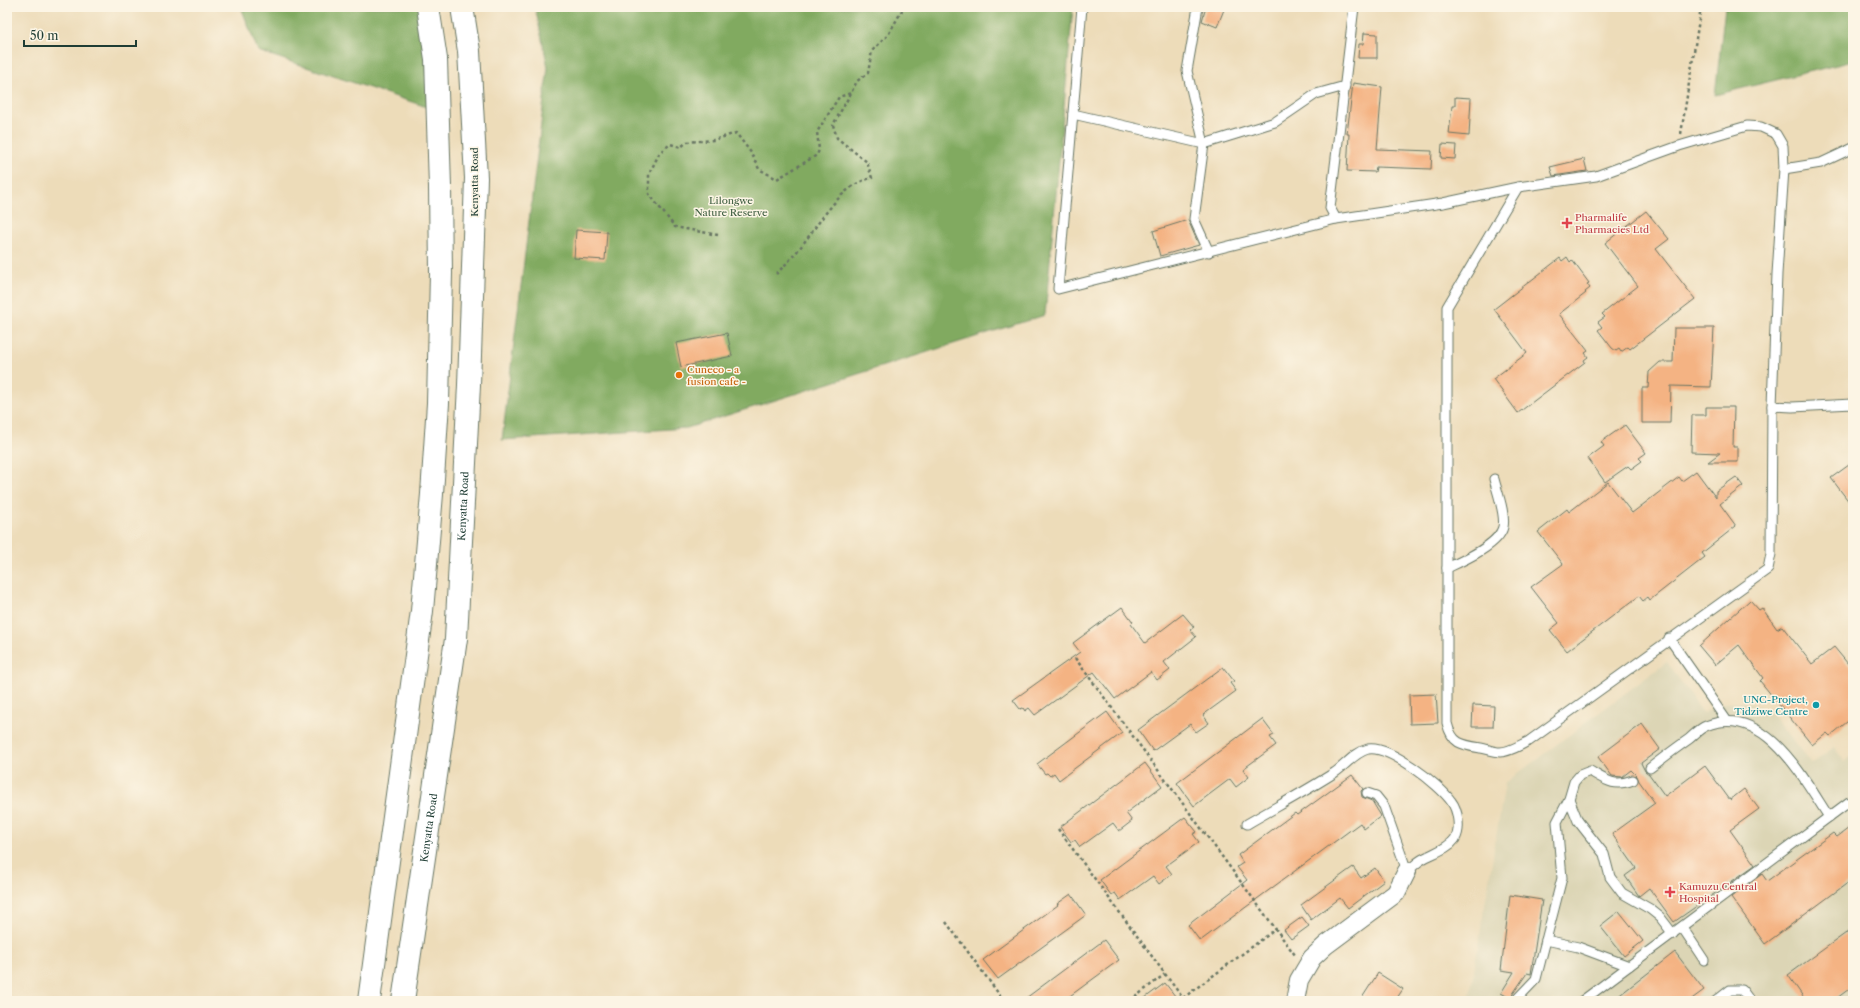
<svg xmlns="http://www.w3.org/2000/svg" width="1860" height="1008" viewBox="0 0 1860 1008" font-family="'Libre Caslon Text',serif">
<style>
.built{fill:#dcd5b5}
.forest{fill:#81aa61;stroke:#50744a}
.building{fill:#f4b383}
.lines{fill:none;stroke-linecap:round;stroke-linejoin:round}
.lane-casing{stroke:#677563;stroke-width:11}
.street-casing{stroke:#677563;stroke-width:20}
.secondary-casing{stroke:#677563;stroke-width:24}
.path{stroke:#677563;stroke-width:2.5;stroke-dasharray:3 3;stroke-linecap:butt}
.lane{stroke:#fff;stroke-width:9}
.street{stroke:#fff;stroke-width:18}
.secondary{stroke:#fff;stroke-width:22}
.health-dot{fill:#e0444e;stroke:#fcf5e5;stroke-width:1.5}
.food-dot{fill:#e8710a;stroke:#fcf5e5;stroke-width:1.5}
.culture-dot{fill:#0f9aa8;stroke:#fcf5e5;stroke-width:1.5}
.labels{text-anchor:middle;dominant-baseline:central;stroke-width:3;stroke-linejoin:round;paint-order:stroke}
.street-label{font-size:10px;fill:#1f3d34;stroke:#fcf5e5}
.park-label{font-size:10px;fill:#405f42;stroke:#fcf5e5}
.health-label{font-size:10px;fill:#be3a42;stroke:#fcf5e5;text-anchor:start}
.food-label{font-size:10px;fill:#c56008;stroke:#fcf5e5;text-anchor:start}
.culture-label{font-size:10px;fill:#0d838f;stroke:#fcf5e5;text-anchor:end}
</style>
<rect width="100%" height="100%" fill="#fcf5e5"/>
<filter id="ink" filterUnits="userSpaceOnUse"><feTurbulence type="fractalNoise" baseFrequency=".025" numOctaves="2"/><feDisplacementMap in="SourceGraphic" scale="8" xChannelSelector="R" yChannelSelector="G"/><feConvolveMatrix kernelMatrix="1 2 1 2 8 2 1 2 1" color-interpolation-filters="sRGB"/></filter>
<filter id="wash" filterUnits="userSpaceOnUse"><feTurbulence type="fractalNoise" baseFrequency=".012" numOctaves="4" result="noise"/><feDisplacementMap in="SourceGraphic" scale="16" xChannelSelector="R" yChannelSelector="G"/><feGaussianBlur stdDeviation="0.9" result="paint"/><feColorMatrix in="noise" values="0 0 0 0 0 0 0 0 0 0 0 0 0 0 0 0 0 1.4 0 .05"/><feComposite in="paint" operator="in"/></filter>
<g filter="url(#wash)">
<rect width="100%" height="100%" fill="#eddcb9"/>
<!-- built -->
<path class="built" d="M 1667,662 L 1703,713 L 1724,703 L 1747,702 L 1768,710 L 1812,764 L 1834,747 L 1845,762 L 1853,755 L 1853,1001 L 1469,1001 L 1505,783 Z"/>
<!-- forest -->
<g class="forest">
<path d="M 241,7 L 427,7 L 445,113 L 258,51 Z"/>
<path d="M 535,7 L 1073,7 L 1045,315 L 687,428 L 502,440 L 548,67 Z"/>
<path d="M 1725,7 L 1853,7 L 1853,61 L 1715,95 Z"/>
</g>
<g id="blocks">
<!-- building -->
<g class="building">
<path d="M 1206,7 L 1225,7 L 1217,27 L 1202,21 Z"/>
<path d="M 1364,33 L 1377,34 L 1377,58 L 1358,58 L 1359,44 L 1363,44 Z"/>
<path d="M 1353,83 L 1382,87 L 1377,149 L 1432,151 L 1431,169 L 1376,167 L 1375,172 L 1347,171 L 1349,134 L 1347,134 Z"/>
<path d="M 1455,97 L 1471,98 L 1469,136 L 1449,134 L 1452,106 L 1455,106 Z"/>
<path d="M 1442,144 L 1456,145 L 1455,159 L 1441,158 Z"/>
<path d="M 1584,159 L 1587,171 L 1553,176 L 1550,167 Z"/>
<path d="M 1646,211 L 1669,239 L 1656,249 L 1695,299 L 1630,349 L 1628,347 L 1621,352 L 1619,349 L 1616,351 L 1612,348 L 1598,330 L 1602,327 L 1598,322 L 1605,317 L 1602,314 L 1638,286 L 1605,243 Z"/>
<path d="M 1188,220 L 1199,245 L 1160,256 L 1153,231 Z"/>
<path d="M 576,230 L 607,232 L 605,260 L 574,258 Z"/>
<path d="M 1567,257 L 1570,262 L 1572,260 L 1589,283 L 1587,284 L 1590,288 L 1585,292 L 1586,293 L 1559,314 L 1588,351 L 1585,353 L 1588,357 L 1584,360 L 1585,362 L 1518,413 L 1493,379 L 1527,353 L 1494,309 L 1560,258 L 1562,261 Z"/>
<path d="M 1674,328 L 1714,328 L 1711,387 L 1671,386 L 1670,423 L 1642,423 L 1642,388 L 1648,388 L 1649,372 L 1660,362 L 1673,362 Z"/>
<path d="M 727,333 L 732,356 L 681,367 L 676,343 Z"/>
<path d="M 1706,407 L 1734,407 L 1733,447 L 1738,447 L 1738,462 L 1708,462 L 1720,453 L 1691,452 L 1692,415 L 1706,415 Z"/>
<path d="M 1625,425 L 1646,453 L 1639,458 L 1642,461 L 1631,469 L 1628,466 L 1605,482 L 1588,458 L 1604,446 L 1601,442 Z"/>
<path d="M 1853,462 L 1853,507 L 1831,478 Z"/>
<path d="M 1696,471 L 1716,498 L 1716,491 L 1736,477 L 1743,486 L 1720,504 L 1736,526 L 1702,553 L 1705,557 L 1650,600 L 1648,597 L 1643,601 L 1639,596 L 1567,651 L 1550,630 L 1559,623 L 1531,587 L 1563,564 L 1538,532 L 1567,509 L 1569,512 L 1608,482 L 1632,513 L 1679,477 L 1682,481 Z"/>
<path d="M 1750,600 L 1759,610 L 1762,608 L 1777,629 L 1782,626 L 1812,664 L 1834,647 L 1853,670 L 1853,717 L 1830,736 L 1827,733 L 1812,745 L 1760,681 L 1763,678 L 1739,645 L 1715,665 L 1699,646 Z"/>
<path d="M 1122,607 L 1133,622 L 1131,624 L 1145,643 L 1183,614 L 1194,627 L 1190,630 L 1196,637 L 1164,662 L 1170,670 L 1157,680 L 1151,672 L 1115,699 L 1094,672 L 1035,715 L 1029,708 L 1025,711 L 1023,708 L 1020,709 L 1013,700 L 1080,652 L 1073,643 Z"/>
<path d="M 1223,667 L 1234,681 L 1230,683 L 1236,691 L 1203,715 L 1209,723 L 1196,732 L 1190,724 L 1153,751 L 1138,730 Z"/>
<path d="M 1436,694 L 1438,723 L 1410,724 L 1409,695 Z"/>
<path d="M 1473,705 L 1494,706 L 1493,727 L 1472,727 Z"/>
<path d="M 1107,712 L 1122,733 L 1059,780 L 1054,773 L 1050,776 L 1047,773 L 1045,774 L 1037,764 Z"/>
<path d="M 1262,719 L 1274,735 L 1270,737 L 1276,745 L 1243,769 L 1249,777 L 1236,787 L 1230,779 L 1194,806 L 1177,783 Z"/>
<path d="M 1642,724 L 1660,749 L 1641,763 L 1645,771 L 1649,774 L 1665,796 L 1705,766 L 1730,800 L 1744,789 L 1759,809 L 1730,830 L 1755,865 L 1674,922 L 1649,888 L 1639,896 L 1625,876 L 1636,868 L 1612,834 L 1655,803 L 1639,781 L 1637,776 L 1631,770 L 1622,777 L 1612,776 L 1598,757 Z"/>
<path d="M 1145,763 L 1162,786 L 1126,813 L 1132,821 L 1119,831 L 1113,823 L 1080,847 L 1075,840 L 1071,842 L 1060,827 Z"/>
<path d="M 1352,775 L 1363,789 L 1361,791 L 1362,797 L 1372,801 L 1381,816 L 1364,829 L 1360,823 L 1200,941 L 1188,925 L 1247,880 L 1237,867 L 1243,863 L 1238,855 L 1295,813 L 1297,815 Z"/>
<path d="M 1185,817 L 1197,832 L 1193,834 L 1199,842 L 1166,866 L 1172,874 L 1159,884 L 1153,876 L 1120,900 L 1115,893 L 1111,895 L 1100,880 Z"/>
<path d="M 1853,825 L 1853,879 L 1765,944 L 1731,897 L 1762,874 L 1767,881 L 1833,833 L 1837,837 Z"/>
<path d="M 1353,867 L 1361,878 L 1375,868 L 1384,881 L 1348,908 L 1340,898 L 1311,920 L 1301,905 Z"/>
<path d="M 1071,894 L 1086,915 L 998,979 L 983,960 L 1058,905 L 1057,904 Z"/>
<path d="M 1510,895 L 1542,900 L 1531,974 L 1527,973 L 1510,998 L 1501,993 L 1514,972 L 1501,970 Z"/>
<path d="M 1619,911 L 1643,941 L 1624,956 L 1600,926 Z"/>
<path d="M 1302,917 L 1309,926 L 1291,939 L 1284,930 Z"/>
<path d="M 1853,928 L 1853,986 L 1833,1001 L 1806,1001 L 1788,975 Z"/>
<path d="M 1104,940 L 1119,960 L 1063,1001 L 1022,1001 Z"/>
<path d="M 1675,952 L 1704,990 L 1689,1001 L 1612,1001 Z"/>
<path d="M 1378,973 L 1403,989 L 1395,1001 L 1360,1001 Z"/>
<path d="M 1165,983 L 1179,1001 L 1141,1001 Z"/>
</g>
</g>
</g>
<g filter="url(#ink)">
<use href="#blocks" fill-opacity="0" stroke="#677563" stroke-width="1"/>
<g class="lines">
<defs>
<g id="lane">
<path d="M 1082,7 L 1058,289 L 1336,219"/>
<path d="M 1198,7 L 1187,71 L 1204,144 L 1194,219 L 1209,252"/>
<path d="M 1354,7 L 1330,208 L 1336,219 L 1443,203 L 1518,187 L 1596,176 L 1679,146 L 1747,126 L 1761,127 L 1776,134 L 1783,146 L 1784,169 L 1777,274 L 1772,406 L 1792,407 L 1853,404"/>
<path d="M 1073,114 L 1204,144 L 1275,122 L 1316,94 L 1345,86"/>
<path d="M 1784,169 L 1821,163 L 1853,148"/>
<path d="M 1518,187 L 1447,307 L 1447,723 C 1452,744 1462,745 1481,748 C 1487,749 1494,752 1500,752 C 1510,752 1520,745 1529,741 L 1768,569 L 1771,554 L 1772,406"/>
<path d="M 1447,568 C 1462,561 1499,545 1503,527 C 1506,515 1497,491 1494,479"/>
<path d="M 1669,638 L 1727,721"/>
<path d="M 1650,768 C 1663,758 1676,748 1689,739 C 1694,735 1700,728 1706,726 C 1764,702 1804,779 1829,817"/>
<path d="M 1569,799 L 1578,821 L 1604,854 L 1610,877 L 1622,893 L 1650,909 L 1660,917 L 1673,934"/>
<path d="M 1247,824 C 1276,807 1306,791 1334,773 C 1345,766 1355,752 1368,749 C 1389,745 1440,785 1451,801 C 1458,810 1461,829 1455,839 C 1447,850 1432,853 1421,860 C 1416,863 1412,868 1407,871 L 1384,806 L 1376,796 L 1367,793"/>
<path d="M 1682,927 L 1704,960"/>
<path d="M 1546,940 L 1578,947 L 1629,966"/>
<path d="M 1515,1001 L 1536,979 L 1562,878 L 1557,822 L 1569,799 L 1574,782 L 1580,775 L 1590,771 C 1607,781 1614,787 1633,780"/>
<path d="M 1582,1001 L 1853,799"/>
<path d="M 1716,1001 L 1730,990 L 1742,990 L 1750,1001"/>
</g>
<path id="street" d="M 1295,1001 L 1299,980 L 1312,958 L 1326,945 L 1396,893 L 1407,871"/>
<g id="secondary">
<path d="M 369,1001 L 422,611 L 432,494 L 438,403 L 441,273 L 440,187 L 436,59 L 428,7"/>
<path id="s1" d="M 403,1001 L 456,639 L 469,385 L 476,178 L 469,51 L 462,7"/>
</g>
</defs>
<!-- lane casing -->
<use href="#lane" class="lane-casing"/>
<!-- street casing -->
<use href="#street" class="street-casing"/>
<!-- secondary casing -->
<use href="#secondary" class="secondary-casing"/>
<!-- path -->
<g class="path">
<path d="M 1681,134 L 1701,7"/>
<path d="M 718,235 L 675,227 L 649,194 L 649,174 L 659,154 L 670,144 L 681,147 L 687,142 L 714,140 L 736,133 L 752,154 L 759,169 L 777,179 L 817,155 L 819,150 L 817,132 L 839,97 L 851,93 L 857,81 L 868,73 L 872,51 L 888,35 L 904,7"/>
<path d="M 776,274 C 784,266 792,258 799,249 C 818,226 840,184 872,178 L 867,162 L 837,138 L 833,125 L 851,93"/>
<path d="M 1075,658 L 1295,955"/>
<path d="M 1058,829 L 1185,1001"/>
<path d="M 946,922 L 1004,1001"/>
<path d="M 1183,998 L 1276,929"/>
<path d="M 1130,1001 L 1165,974"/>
</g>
<!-- lane -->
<use href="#lane" class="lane"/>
<!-- street -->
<use href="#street" class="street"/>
<!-- secondary -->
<use href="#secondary" class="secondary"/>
</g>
</g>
<!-- markers -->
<g class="health-dot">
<path d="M1565 217h4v4h4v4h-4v4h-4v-4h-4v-4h4z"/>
<path d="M1668 886h4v4h4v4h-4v4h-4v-4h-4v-4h4z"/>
</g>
<circle class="food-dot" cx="679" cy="375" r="4"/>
<circle class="culture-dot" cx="1816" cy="705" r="4"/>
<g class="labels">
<!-- street labels -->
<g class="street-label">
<text transform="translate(474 182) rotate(-90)">Kenyatta Road</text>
<text stroke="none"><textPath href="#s1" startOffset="499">Kenyatta Road</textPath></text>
<text stroke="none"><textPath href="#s1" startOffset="175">Kenyatta Road</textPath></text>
</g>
<!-- park labels -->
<g class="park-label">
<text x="731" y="200">Lilongwe<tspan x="731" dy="12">Nature Reserve</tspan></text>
</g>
<!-- health labels -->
<g class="health-label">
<text x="1575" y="217">Pharmalife<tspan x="1575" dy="12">Pharmacies Ltd</tspan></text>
<text x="1679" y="886">Kamuzu Central<tspan x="1679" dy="12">Hospital</tspan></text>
</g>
<!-- food labels -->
<g class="food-label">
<text x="687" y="369">Cuneco - a<tspan x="687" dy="12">fusion cafe -</tspan></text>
</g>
<!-- culture labels -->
<g class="culture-label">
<text x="1808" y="699">UNC-Project,<tspan x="1808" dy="12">Tidziwe Centre</tspan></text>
</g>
</g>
<!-- margin -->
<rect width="1860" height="1008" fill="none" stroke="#fcf5e5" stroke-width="24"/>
<!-- scale -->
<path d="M24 40v6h112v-6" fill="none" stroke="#1f3d34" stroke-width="2"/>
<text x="30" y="40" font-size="12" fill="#1f3d34" stroke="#fcf5e5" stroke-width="3" paint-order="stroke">50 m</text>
</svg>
